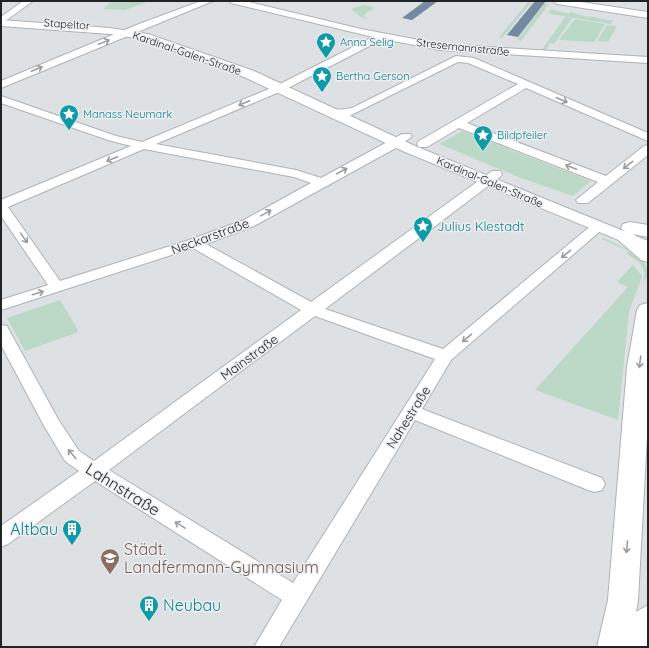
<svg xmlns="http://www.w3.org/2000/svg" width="649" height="648" viewBox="0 0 649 648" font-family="Quicksand,sans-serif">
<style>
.green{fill:#bbd9c6}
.water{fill:#7489a2}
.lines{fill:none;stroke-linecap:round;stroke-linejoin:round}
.minor-casing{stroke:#afb2b4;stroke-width:2}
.major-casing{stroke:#afb2b4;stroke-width:2}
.highway-casing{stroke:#afb2b4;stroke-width:2}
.minor{fill:#fff;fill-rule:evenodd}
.major{fill:#fff;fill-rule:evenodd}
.highway{fill:#fff;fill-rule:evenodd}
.oneway{stroke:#9c9c9c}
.labels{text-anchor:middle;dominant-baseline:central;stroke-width:3;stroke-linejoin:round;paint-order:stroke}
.far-street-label{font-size:11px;fill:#222324;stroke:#eceef1}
.far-culture-label{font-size:11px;fill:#0d838f;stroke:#eceef1;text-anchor:start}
.culture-label{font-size:13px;fill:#0d838f;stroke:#eceef1;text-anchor:start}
.street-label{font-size:13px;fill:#222324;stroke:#eceef1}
.near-street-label{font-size:16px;fill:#222324;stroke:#eceef1}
.near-culture-label{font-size:16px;fill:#0d838f;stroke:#eceef1;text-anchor:end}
.near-education-label{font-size:16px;fill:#785e54;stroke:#eceef1;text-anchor:start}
</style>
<rect width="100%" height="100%" fill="#dee1e4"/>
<!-- green -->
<g class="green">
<path d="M 112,1 L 150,1 L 125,10 L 103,9 Z"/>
<path d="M 529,1 L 533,1 L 502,38 L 499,37 Z"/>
<path d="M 545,3 L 549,4 L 521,41 L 517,40 Z"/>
<path d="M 363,5 L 373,7 L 372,8 L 374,9 L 365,13 L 366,14 L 363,16 L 369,20 L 361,17 L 351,9 Z"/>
<path d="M 551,9 L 569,14 L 570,12 L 588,17 L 589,16 L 608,20 L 613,20 L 611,24 L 550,14 L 551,12 L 548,12 Z"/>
<path d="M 565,17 L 572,18 L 554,44 L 550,43 L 546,50 L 540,49 L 543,48 Z"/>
<path d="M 575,19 L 605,24 L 594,42 L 559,40 Z"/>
<path d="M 607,25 L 617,26 L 608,42 L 597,41 Z"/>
<path d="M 462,131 L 591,181 L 573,196 L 521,178 L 439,144 Z"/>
<path d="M 604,238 L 631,251 L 640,259 L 643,259 L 648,273 L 642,287 L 645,273 L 640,263 L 627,254 L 629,251 L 601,239 Z"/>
<path d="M 633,265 L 642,276 L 629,312 L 618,420 L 535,390 L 628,287 L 617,282 Z"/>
<path d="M 60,300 L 78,330 L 76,333 L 25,351 L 7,318 Z"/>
</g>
<!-- water -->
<g class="water">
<path d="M 425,1 L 438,1 L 412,20 L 402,18 Z"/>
<path d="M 535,1 L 546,1 L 518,37 L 507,35 Z"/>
</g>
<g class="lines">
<defs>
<g id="minor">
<path d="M 23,1 L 33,1 L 1,24 L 1,17 Z"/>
<path d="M 201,1 L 213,1 L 1,88 L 1,81 L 139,24 Z"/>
<path d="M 230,1 L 245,1 L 361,29 L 440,44 L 648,57 L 648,63 L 440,50 L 383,39 L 284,90 L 156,144 L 296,170 L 321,178 L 402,134 L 410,134 L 412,136 L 410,138 L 394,149 L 254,226 L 206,244 L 311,302 L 492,171 L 500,171 L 502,174 L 500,177 L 325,309 L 443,349 L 593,224 L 603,224 L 605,227 L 451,360 L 422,409 L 602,478 L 605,484 L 602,490 L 595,492 L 588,490 L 415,420 L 279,647 L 254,647 L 282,600 L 95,481 L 8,544 L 1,547 L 1,526 L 79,471 L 65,461 L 43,424 L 1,345 L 1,325 L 7,326 L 9,330 L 58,419 L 79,451 L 94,461 L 301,310 L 193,248 L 1,310 L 1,300 L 48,285 L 1,216 L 1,200 L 131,146 L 108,140 L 1,103 L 1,96 L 116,136 L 142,142 L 276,86 L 373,37 L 231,3 ZM 144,149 L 294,177 L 311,183 L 244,220 L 189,240 L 60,281 L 8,207 ZM 315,316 L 435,359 L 293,583 L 109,470 Z"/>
<path d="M 553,1 L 574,1 L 648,12 L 648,18 L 557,4 Z"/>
<path d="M 456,56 L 474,58 L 648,133 L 648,141 L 526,88 L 467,123 L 606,176 L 644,146 L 648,145 L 648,155 L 588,203 L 578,203 L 576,200 L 598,182 L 459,128 L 427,147 L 419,147 L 417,144 L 419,141 L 518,84 L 468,63 L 458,62 L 349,116 L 334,116 L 328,113 C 333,108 345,110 352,108 Z"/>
</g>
<path id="major" d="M 1,20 L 110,28 L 148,34 L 254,71 L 415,146 L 648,241 L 648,252 L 405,152 L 244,77 L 142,39 L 110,34 L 1,26 Z"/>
<g id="highway">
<path d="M 630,222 L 648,225 L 648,237 L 633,234 L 648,246 L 648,262 L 641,260 L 616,238 L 619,234 L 625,232 L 621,228 L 623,224 Z"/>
<path d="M 648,303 L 648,418 L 638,600 L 636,612 L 648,605 L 648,647 L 597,647 L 608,600 L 627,367 L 637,310 L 640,305 Z"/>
</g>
</defs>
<!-- minor casing -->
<use href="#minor" class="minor-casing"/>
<!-- major casing -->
<use href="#major" class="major-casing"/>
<!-- highway casing -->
<use href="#highway" class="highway-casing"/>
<!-- minor -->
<use href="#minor" class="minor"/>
<!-- major -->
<use href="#major" class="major"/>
<!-- highway -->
<use href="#highway" class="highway"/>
</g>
<!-- one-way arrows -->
<defs><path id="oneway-shaft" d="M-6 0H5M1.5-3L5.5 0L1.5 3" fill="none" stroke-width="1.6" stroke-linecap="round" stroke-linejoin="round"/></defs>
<g class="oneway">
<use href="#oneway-shaft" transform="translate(104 42) rotate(-22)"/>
<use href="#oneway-shaft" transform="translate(37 69) rotate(-23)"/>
<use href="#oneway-shaft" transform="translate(562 100) rotate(23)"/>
<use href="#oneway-shaft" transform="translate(244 103) rotate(157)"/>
<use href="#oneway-shaft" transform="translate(112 159) rotate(157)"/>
<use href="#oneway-shaft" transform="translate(628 165) rotate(142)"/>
<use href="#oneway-shaft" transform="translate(571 167) rotate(-159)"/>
<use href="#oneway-shaft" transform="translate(342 171) rotate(-28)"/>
<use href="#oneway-shaft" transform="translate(266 213) rotate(-29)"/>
<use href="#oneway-shaft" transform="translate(24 238) rotate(55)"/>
<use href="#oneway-shaft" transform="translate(566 254) rotate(140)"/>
<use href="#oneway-shaft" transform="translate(38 293) rotate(-17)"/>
<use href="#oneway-shaft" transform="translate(467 338) rotate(140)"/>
<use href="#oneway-shaft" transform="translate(640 362) rotate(97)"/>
<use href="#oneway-shaft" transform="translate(72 454) rotate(-130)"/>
<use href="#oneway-shaft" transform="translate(180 525) rotate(-148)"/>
<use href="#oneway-shaft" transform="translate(627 547) rotate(95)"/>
</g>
<!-- icons -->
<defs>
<symbol id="sight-pin" viewBox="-11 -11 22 30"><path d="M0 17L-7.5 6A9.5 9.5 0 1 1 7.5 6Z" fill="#0f9aa8" stroke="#eceef1"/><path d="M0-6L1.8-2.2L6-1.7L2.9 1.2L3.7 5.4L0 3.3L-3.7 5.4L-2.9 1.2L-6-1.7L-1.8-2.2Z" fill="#fff"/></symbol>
<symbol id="building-pin" viewBox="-11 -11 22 30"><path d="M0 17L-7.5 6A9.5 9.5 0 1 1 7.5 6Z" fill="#0f9aa8" stroke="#eceef1"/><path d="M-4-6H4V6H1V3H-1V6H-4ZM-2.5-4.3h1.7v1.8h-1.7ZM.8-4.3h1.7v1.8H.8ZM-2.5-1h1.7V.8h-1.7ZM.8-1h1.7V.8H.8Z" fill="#fff"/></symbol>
<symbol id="school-pin" viewBox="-11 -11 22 30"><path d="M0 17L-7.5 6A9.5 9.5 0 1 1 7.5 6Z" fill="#8d6e63" stroke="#eceef1"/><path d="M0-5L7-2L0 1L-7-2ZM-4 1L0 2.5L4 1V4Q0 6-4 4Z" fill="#fff"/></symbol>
</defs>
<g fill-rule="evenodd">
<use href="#sight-pin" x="315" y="31" width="22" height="30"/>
<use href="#sight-pin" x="311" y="65" width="22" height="30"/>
<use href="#sight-pin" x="58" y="103" width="22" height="30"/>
<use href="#sight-pin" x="472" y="124" width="22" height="30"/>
<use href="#sight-pin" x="412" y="215" width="22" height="30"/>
<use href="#building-pin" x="61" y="518" width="22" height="30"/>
<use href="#school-pin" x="99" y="547" width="22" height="30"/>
<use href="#building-pin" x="138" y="594" width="22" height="30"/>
</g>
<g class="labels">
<!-- far-street labels -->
<g class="far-street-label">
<text transform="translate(67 24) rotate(4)">Stapeltor</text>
<text transform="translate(463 47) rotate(6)">Stresemannstraße</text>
<text transform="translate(187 53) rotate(19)">Kardinal-Galen-Straße</text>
<text transform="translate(490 182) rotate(23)">Kardinal-Galen-Straße</text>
</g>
<!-- far-culture labels -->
<g class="far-culture-label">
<text x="340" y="42">Anna Selig</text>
<text x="336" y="76">Bertha Gerson</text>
<text x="83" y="114">Manass Neumark</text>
<text x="497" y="135">Bildpfeiler</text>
</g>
<!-- culture labels -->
<g class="culture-label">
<text x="437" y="226">Julius Klestadt</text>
</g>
<!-- street labels -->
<g class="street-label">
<text transform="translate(210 236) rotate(-20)">Neckarstraße</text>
<text transform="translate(249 357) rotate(-36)">Mainstraße</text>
<text transform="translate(408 417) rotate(-58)">Nahestraße</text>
</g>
<!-- near-street labels -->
<g class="near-street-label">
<text transform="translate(123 489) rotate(32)">Lahnstraße</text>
</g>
<!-- near-culture labels -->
<g class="near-culture-label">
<text x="58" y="529">Altbau</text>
<text x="163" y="605" text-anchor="start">Neubau</text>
</g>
<!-- near-education labels -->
<g class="near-education-label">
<text x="124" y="549">Städt.<tspan x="124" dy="18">Landfermann-Gymnasium</tspan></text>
</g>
</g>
<!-- border -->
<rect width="649" height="648" fill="none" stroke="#222324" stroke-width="4"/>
</svg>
